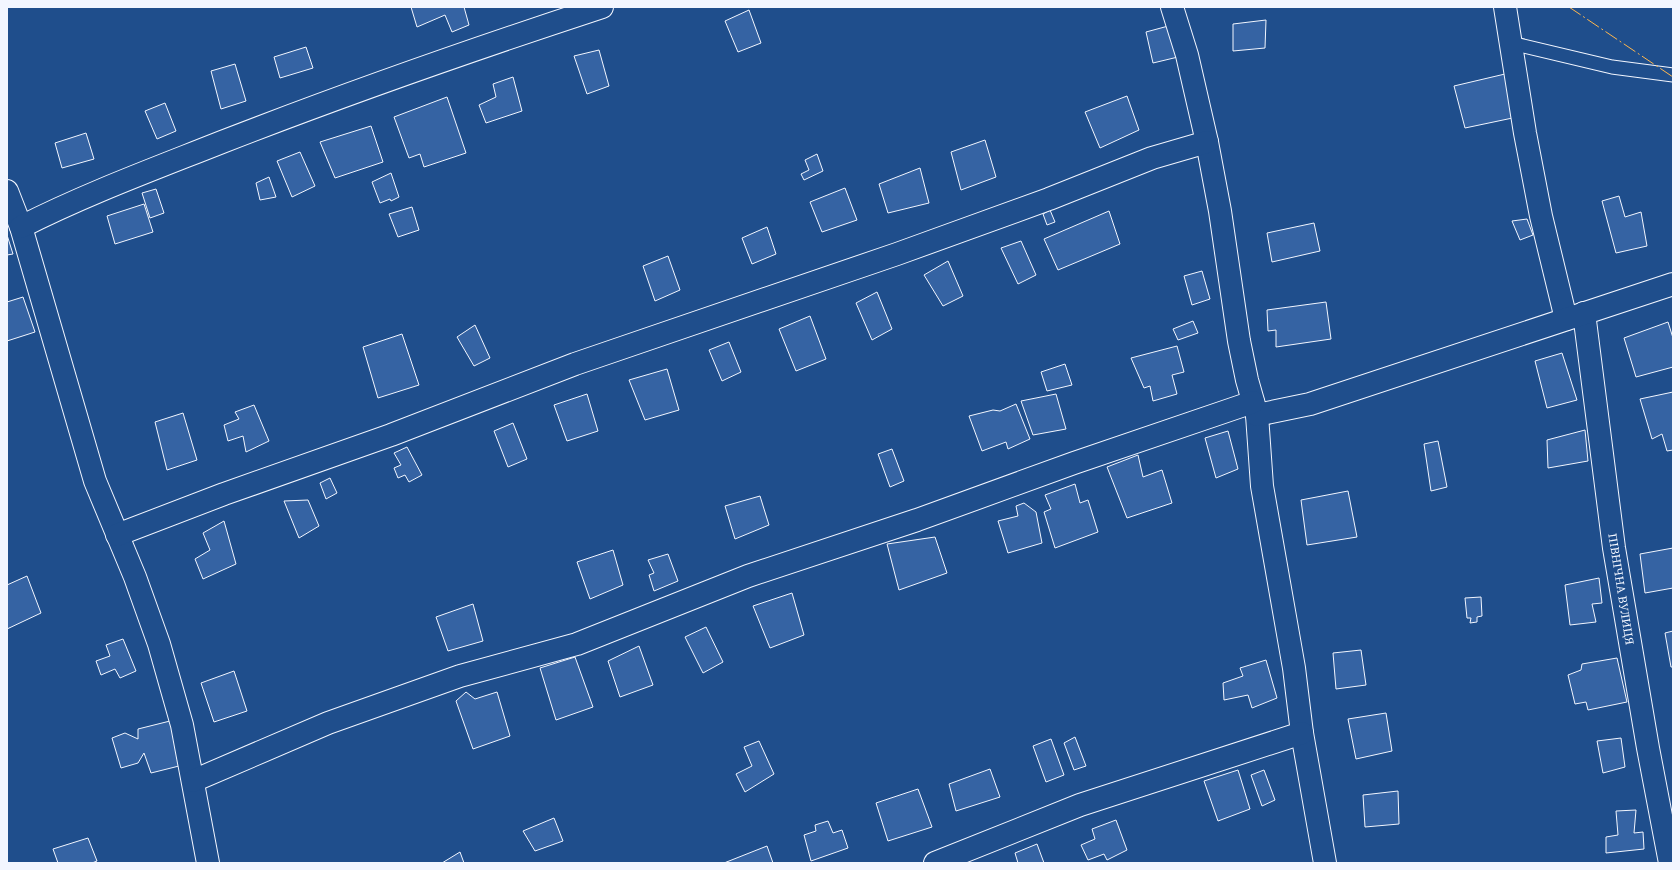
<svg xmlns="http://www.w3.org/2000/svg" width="1680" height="870" viewBox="0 0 1680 870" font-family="'Source Serif 4',serif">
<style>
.building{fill:#3563a3;stroke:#f2f6ff}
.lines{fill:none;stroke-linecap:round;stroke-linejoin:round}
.service-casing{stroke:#f2f6ff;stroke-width:15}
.minor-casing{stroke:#f2f6ff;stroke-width:24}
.service{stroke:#1f4e8c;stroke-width:13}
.minor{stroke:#1f4e8c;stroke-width:22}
.power{stroke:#ffb74d;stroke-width:1;stroke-dasharray:14 3 2 3;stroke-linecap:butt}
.labels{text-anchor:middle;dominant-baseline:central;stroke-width:3;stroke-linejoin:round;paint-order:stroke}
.street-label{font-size:12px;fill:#f2f6ff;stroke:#1f4e8c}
</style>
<rect width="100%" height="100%" fill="#1f4e8c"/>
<!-- building -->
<g class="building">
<path d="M 411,7 L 464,7 L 469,25 L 452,32 L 445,15 L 417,27 Z"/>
<path d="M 749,10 L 761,43 L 738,52 L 725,21 Z"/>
<path d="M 1266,20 L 1265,48 L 1233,51 L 1233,24 Z"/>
<path d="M 1172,25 L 1178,57 L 1153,63 L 1146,32 Z"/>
<path d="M 306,47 L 313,68 L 280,78 L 274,57 Z"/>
<path d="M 599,50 L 609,86 L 587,94 L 574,56 Z"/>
<path d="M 235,64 L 246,101 L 221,109 L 211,71 Z"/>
<path d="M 1505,74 L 1522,116 L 1465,128 L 1454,86 Z"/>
<path d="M 513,77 L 522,111 L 486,123 L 479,105 L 496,97 L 493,84 Z"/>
<path d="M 1127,96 L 1139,130 L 1100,148 L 1085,112 Z"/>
<path d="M 447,97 L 466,153 L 424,167 L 420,154 L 409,158 L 394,117 Z"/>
<path d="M 165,103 L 176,131 L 157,139 L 145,111 Z"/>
<path d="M 371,126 L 383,162 L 335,178 L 320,142 Z"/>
<path d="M 86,133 L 94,159 L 62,168 L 55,143 Z"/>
<path d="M 985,140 L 996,177 L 961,190 L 951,152 Z"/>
<path d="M 300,152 L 315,186 L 292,197 L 277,161 Z"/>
<path d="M 817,154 L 823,171 L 804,180 L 801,174 L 809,170 L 805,160 Z"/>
<path d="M 920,168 L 929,203 L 888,213 L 879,184 Z"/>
<path d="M 391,173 L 399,197 L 391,201 L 390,199 L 380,203 L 372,182 Z"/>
<path d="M 269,177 L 276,197 L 260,200 L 256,183 Z"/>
<path d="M 845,188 L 857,220 L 822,232 L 810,202 Z"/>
<path d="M 156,189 L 164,213 L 150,218 L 142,193 Z"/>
<path d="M 1619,196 L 1625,217 L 1641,212 L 1647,246 L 1616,253 L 1602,201 Z"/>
<path d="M 144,204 L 153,232 L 115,244 L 107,216 Z"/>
<path d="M 412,207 L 419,230 L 398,237 L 389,214 Z"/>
<path d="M 1050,210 L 1055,222 L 1047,225 L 1043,214 Z"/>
<path d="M 1109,211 L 1120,244 L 1058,270 L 1044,239 Z"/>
<path d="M 1527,219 L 1533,235 L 1520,240 L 1512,221 Z"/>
<path d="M 1314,223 L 1320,251 L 1272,262 L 1267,233 Z"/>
<path d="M 767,227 L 776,254 L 752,264 L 742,238 Z"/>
<path d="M 7,235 L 13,254 L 7,255 Z"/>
<path d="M 1021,241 L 1036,275 L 1018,284 L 1001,248 Z"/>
<path d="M 668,256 L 680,290 L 655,301 L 643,266 Z"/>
<path d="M 948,261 L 963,296 L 943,306 L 924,275 Z"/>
<path d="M 1202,271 L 1210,299 L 1192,305 L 1184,276 Z"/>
<path d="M 877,292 L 892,329 L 872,340 L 856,303 Z"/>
<path d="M 23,297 L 35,332 L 7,341 L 7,302 Z"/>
<path d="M 1326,302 L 1331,339 L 1276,347 L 1276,330 L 1268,331 L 1267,310 Z"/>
<path d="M 810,316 L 826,359 L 796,371 L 779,329 Z"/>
<path d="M 1193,321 L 1198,333 L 1178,340 L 1173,329 Z"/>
<path d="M 1668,322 L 1673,338 L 1673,367 L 1636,377 L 1624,338 Z"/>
<path d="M 475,325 L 490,358 L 474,366 L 457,337 Z"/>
<path d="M 402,334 L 419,385 L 378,398 L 363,347 Z"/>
<path d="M 729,342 L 741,372 L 722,381 L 709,350 Z"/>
<path d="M 1177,346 L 1184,372 L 1172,375 L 1177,394 L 1153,401 L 1150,386 L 1144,388 L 1131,358 Z"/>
<path d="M 1562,353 L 1577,400 L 1547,408 L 1535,361 Z"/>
<path d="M 1065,364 L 1072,385 L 1047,391 L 1041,372 Z"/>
<path d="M 667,369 L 679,410 L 645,420 L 629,380 Z"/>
<path d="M 1673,392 L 1673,450 L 1667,451 L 1662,434 L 1652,439 L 1640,399 Z"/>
<path d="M 587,394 L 598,431 L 567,441 L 554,405 Z"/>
<path d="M 1056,394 L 1066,429 L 1033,435 L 1021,401 Z"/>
<path d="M 1016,404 L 1030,439 L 1008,449 L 1006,442 L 982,451 L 969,416 L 993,410 L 1000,411 Z"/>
<path d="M 254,405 L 269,441 L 246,452 L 243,436 L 228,441 L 224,425 L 239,419 L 235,412 Z"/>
<path d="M 183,413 L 197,460 L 167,470 L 155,422 Z"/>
<path d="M 513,423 L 527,459 L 508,467 L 494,431 Z"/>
<path d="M 1585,430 L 1588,461 L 1548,468 L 1547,440 Z"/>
<path d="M 1228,431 L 1238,469 L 1216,478 L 1205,438 Z"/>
<path d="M 1438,441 L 1447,487 L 1431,491 L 1424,444 Z"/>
<path d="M 407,447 L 422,475 L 409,482 L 405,475 L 398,478 L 394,468 L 401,465 L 394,453 Z"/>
<path d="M 892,449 L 904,481 L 890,487 L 878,454 Z"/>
<path d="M 1138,455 L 1143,477 L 1162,470 L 1172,503 L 1127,518 L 1107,467 Z"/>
<path d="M 330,478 L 337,493 L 326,499 L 320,483 Z"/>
<path d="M 1075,484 L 1080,503 L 1088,500 L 1098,532 L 1055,548 L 1044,512 L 1051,509 L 1045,495 Z"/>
<path d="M 1348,491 L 1357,537 L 1307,545 L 1301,500 Z"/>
<path d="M 760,496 L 769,525 L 735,539 L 725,506 Z"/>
<path d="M 308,500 L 319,526 L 299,538 L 284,501 Z"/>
<path d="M 1024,503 L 1036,512 L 1042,543 L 1008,553 L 998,521 L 1018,516 L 1016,506 Z"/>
<path d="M 224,521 L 236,564 L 203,579 L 195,559 L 210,550 L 203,533 Z"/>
<path d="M 935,537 L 947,573 L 899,590 L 887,544 Z"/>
<path d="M 1673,548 L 1673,588 L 1645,593 L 1640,554 Z"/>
<path d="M 613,550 L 623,585 L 590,599 L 577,562 Z"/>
<path d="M 668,554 L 678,581 L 654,591 L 649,575 L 654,573 L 648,560 Z"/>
<path d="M 27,576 L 41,613 L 7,629 L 7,585 Z"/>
<path d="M 1599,578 L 1602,603 L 1592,604 L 1596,622 L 1570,625 L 1565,585 Z"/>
<path d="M 792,593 L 804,635 L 770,648 L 753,606 Z"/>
<path d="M 1481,597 L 1482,616 L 1477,617 L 1477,622 L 1470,623 L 1471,618 L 1467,618 L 1465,598 Z"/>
<path d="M 473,604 L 483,641 L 448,651 L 436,617 Z"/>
<path d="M 706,627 L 723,662 L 703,673 L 685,637 Z"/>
<path d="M 1673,631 L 1673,667 L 1671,667 L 1665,633 Z"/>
<path d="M 123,639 L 136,671 L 120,678 L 115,669 L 101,675 L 96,661 L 110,656 L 106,645 Z"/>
<path d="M 639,646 L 653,685 L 620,697 L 608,661 Z"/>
<path d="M 1361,650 L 1366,685 L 1336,689 L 1333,653 Z"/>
<path d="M 575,657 L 593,707 L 556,720 L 540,668 Z"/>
<path d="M 1617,658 L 1627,702 L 1588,710 L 1586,702 L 1575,704 L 1568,675 L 1581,670 L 1582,664 Z"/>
<path d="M 1266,660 L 1277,698 L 1252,708 L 1248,695 L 1224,700 L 1223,683 L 1243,676 L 1240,668 Z"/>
<path d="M 234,671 L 247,711 L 214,722 L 201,683 Z"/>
<path d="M 466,692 L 475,699 L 497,692 L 510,736 L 473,749 L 456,701 Z"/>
<path d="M 1386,713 L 1392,751 L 1356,759 L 1348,719 Z"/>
<path d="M 170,721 L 183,765 L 151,773 L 144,753 L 138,763 L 121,768 L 112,738 L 125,733 L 138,739 L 138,729 Z"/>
<path d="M 1075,737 L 1086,766 L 1074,770 L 1064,743 Z"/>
<path d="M 1621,738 L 1625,767 L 1603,773 L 1597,741 Z"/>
<path d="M 1051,739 L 1064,775 L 1046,782 L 1033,746 Z"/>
<path d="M 759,741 L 774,774 L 745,792 L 736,774 L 752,766 L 744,747 Z"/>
<path d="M 990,769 L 1000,797 L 956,811 L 949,784 Z"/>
<path d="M 1238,770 L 1250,809 L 1218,821 L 1204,781 Z"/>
<path d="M 1264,770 L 1275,800 L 1262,806 L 1251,775 Z"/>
<path d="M 918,789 L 932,827 L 888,841 L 876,803 Z"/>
<path d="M 1398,791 L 1399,824 L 1365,827 L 1363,795 Z"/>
<path d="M 1636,810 L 1634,833 L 1643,832 L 1644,849 L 1606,853 L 1606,837 L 1618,835 L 1616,811 Z"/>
<path d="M 554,818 L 563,841 L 535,851 L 523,831 Z"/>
<path d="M 1116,820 L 1127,850 L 1107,860 L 1104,854 L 1088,860 L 1081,845 L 1095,839 L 1092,829 Z"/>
<path d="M 828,821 L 833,833 L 842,830 L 848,848 L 811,861 L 804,835 L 816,831 L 815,825 Z"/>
<path d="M 88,838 L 97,861 L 92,863 L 58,863 L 53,849 Z"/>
<path d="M 1037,844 L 1044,863 L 1018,863 L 1015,853 Z"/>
<path d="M 767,846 L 773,863 L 724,863 Z"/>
<path d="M 460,852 L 464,863 L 442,863 Z"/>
</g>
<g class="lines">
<defs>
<path id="service" d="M 1511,43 L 1612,67 L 1673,75"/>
<g id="minor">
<path d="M 1172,7 L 1187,55 L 1207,142 L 1220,211 L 1239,341 L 1247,380 L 1257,415 L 1262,486 L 1294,668 L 1302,733 L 1325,863"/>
<path d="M 1505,7 L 1525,133 L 1541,216 L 1566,319"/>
<path d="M 7,191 L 21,227 L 95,481 L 135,577 L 159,644 L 182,725 L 208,863"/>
<path d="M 21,227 C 86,194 154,169 222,142 C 348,93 474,49 602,7"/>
<path d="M 1584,313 L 1614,548 L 1648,748 L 1670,863"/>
<path d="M 1257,415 L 1310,404 L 1673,284"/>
<path d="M 117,535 L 224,494 L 391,435 L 575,364 L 897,254 L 1049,199 L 1152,158 L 1207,142"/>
<path d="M 193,781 L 328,723 L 460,676 L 577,644 L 748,576 L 917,520 L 1074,463 L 1253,402"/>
<path d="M 935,863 L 1080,805 L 1302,733"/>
</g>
</defs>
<!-- service casing -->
<use href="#service" class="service-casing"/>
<!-- minor casing -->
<use href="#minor" class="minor-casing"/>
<!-- service -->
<use href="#service" class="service"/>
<!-- minor -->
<use href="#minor" class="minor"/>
<!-- power -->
<path class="power" d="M 1569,7 L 1673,77"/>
</g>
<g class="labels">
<!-- street labels -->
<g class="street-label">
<text transform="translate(1621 589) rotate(81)">ПІВНІЧНА ВУЛИЦЯ</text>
</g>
</g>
<!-- border -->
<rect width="1680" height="870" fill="none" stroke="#f2f6ff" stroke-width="16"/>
</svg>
